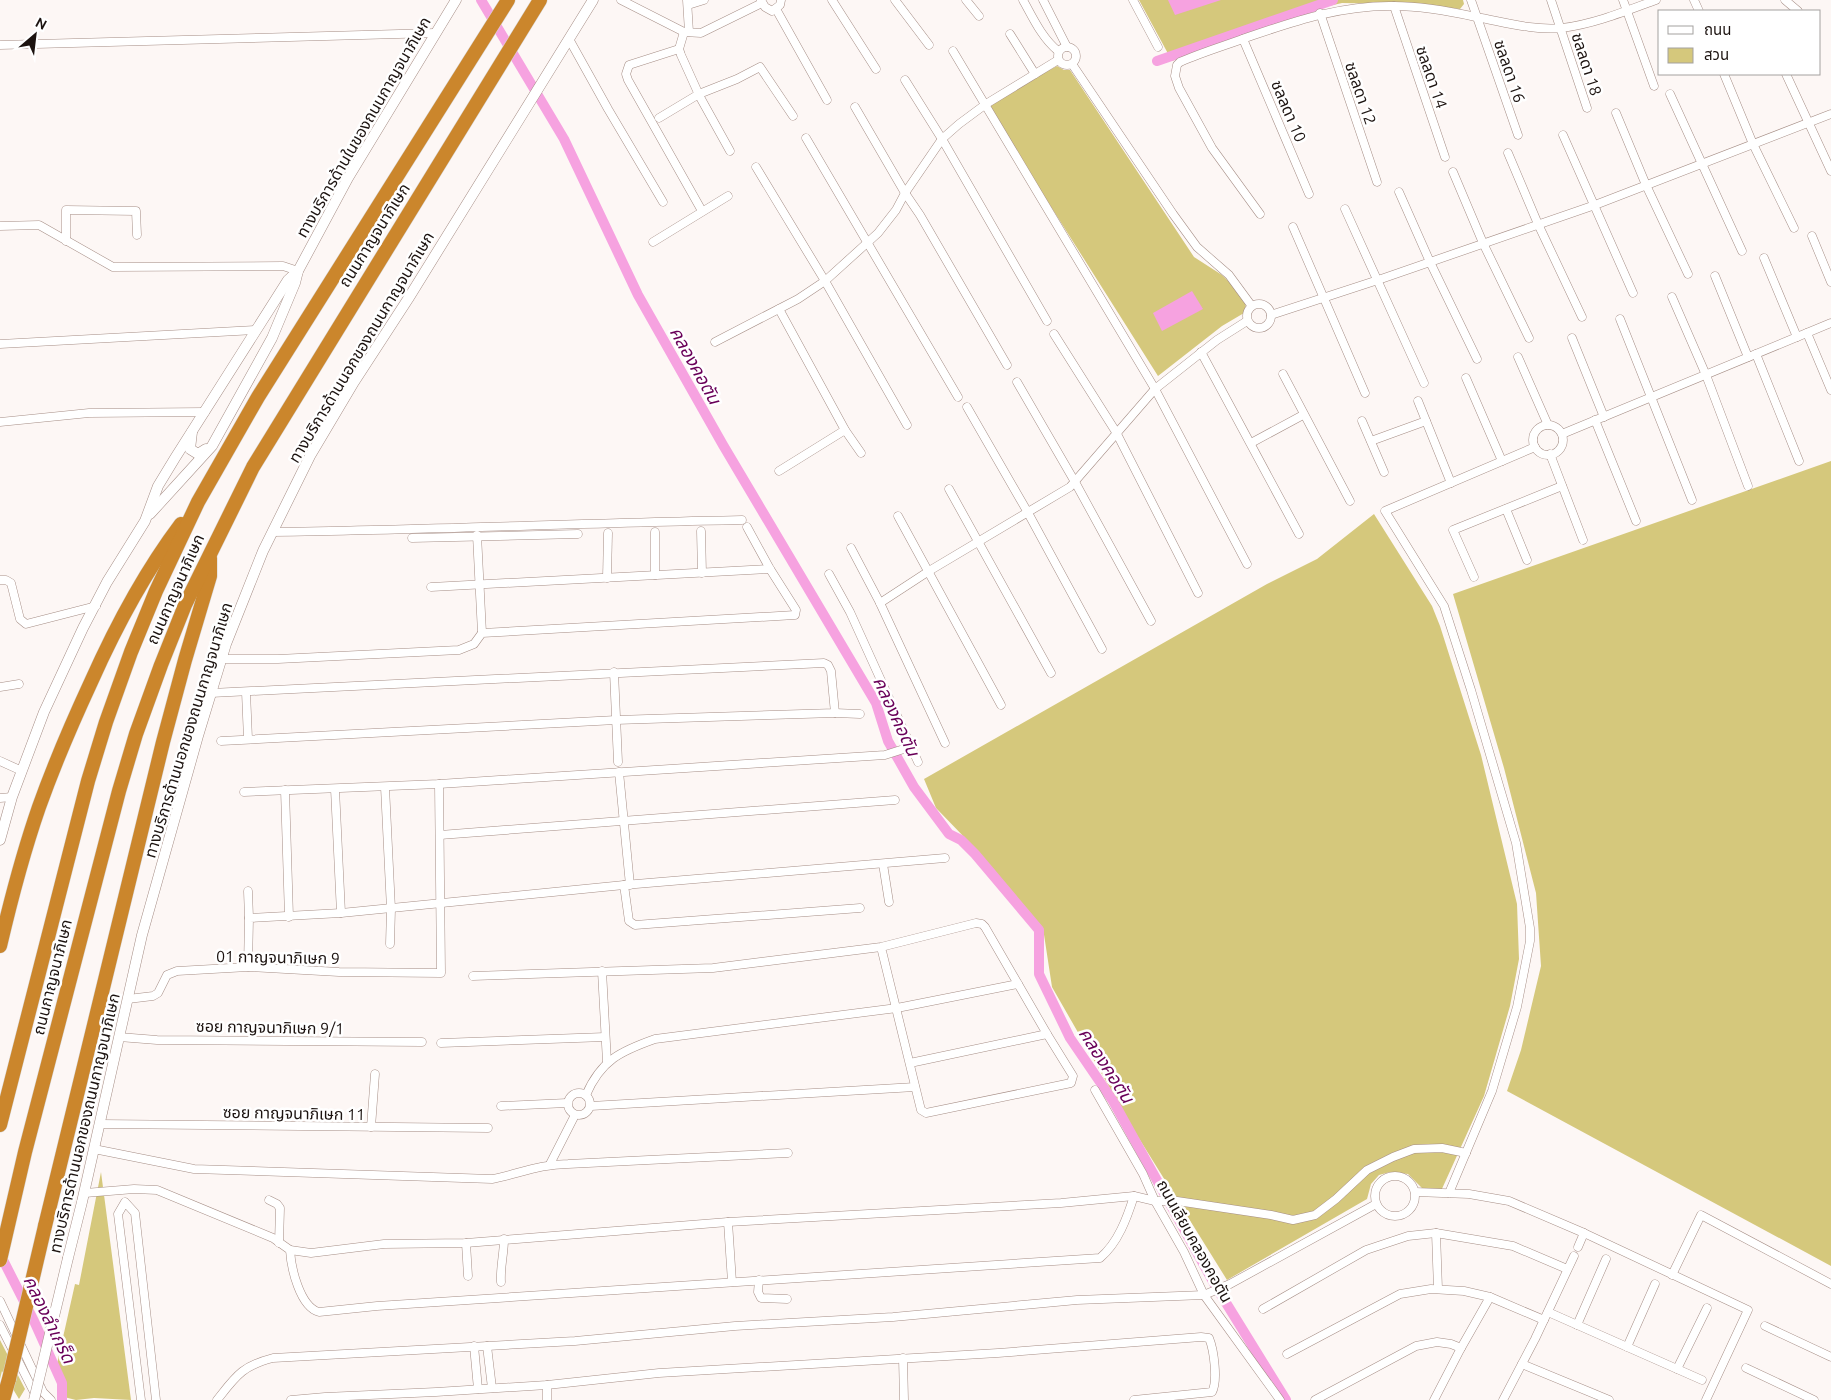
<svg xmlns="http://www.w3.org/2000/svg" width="1831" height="1400" viewBox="0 0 1831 1400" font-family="Ubuntu,'Noto Sans Thai',sans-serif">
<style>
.green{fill:#d5c87c}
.water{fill:#f6a2e0}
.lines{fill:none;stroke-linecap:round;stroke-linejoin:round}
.canal{stroke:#f6a2e0;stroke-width:10}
.minor-casing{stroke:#a68e86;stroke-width:9}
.secondary-casing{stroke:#a68e86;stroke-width:11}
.motorway-casing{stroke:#d6d5d4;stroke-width:15}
.minor{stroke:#fff;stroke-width:8}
.secondary{stroke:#fff;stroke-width:10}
.motorway{stroke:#cb862c;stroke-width:14}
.secondary-bridge-casing{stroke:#a68e86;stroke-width:11;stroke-linecap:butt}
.motorway-bridge-casing{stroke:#d6d5d4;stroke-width:15;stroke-linecap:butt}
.secondary-bridge{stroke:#fff;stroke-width:10}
.motorway-bridge{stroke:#cb862c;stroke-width:14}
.labels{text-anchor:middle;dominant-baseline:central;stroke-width:5;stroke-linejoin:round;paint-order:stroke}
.street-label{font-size:16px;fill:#1c1310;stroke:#fff}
.water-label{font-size:18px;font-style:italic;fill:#690059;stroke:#fff}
</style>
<rect width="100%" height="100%" fill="#fdf7f5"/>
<!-- green -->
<g class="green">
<path d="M 1139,0 L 1463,0 L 1464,4 L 1460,9 L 1398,4 L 1342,3 L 1281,17 L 1172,61 Z"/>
<path d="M 1057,66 L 1064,70 L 1070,70 L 1194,257 L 1222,275 L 1247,299 L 1244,313 L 1222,326 L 1158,376 L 986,104 Z"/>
<path d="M 1831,461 L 1831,1266 L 1507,1091 L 1521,1050 L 1541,966 L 1536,893 L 1504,768 L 1453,594 Z"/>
<path d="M 1374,514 L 1432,606 L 1440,626 L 1481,755 L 1517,904 L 1519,959 L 1510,1006 L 1484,1096 L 1441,1191 L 1422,1188 L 1408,1174 L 1390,1172 L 1379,1175 L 1371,1184 L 1367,1199 L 1227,1280 L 1135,1132 L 1052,987 L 1043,928 L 967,840 L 936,808 L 924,779 L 1267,584 L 1317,559 Z"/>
<path d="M 101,1172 L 131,1400 L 94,1398 L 76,1400 L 64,1397 L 65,1380 L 57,1364 L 75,1284 L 79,1285 Z"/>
<path d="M 0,1340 L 25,1389 L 19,1399 L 2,1371 L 0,1379 Z"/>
</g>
<!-- water -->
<g class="water">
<path d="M 1168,0 L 1221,0 L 1175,15 Z"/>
<path d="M 1192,291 L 1203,309 L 1162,331 L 1153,313 Z"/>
</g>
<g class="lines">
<!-- canal -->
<g class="canal">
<path d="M 481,0 L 564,139 L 638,295 L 723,445 L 876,703 L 888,741 L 914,787 L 949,834 L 961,840 L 975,854 L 1039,930 L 1039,974 L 1070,1038 L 1113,1101 L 1215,1285 L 1286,1400"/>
<path d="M 1157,61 L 1333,0"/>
<path d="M 0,1254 L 34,1321 L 62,1383 L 62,1400"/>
</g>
<defs>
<g id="minor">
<path d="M 621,0 L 684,32 L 701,33 L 705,31 L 762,3"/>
<path d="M 687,0 L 689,32"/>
<path d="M 761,0 L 765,7 L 772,11 L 780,5 L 781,0"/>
<path d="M 832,0 L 876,69"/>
<path d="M 895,0 L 929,45"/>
<path d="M 966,0 L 979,16"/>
<path d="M 1023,0 C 1033,18 1042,38 1058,51"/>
<path d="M 1043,0 L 1067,47"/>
<path d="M 1133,0 L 1158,47"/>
<path d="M 1471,0 L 1518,135"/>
<path d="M 1551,0 L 1587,108"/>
<path d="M 1623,0 L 1654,86"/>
<path d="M 1694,0 L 1699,11"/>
<path d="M 1785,0 L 1798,11"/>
<path d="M 688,5 L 704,0"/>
<path d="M 1394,6 L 1445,157"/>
<path d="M 776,9 L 827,100"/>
<path d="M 1320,13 L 1377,182"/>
<path d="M 684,32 L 679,49 L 681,55 L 700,97 L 730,151"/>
<path d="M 1010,34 L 1035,74"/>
<path d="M 569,39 L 608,109 L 663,202"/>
<path d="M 1243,39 L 1309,194"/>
<path d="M 0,45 L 435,33"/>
<circle cx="1067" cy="56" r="9"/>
<path d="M 679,49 L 629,65 L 626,74 L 628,80 L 702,211"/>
<path d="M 953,51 L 1155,389 L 1247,564"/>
<path d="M 1072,64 L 1173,214 L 1197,247 L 1229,275 L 1251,305"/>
<path d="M 1724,74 L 1753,144 L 1794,228"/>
<path d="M 1786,74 L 1831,171"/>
<path d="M 905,80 L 942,139 L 1047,321"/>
<path d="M 1670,94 L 1742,251"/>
<path d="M 855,107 L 905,193 L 920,215 L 1007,365"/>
<path d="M 1616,113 L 1646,185 L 1688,274"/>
<path d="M 659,118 L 699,94 L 737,79 L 760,67 L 793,116"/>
<path d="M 1563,135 L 1633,293"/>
<path d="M 806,138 L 958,397"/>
<path d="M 1508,153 L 1538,224 L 1582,317"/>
<path d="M 756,167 L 825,281 L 907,425"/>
<path d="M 1453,172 L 1483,243 L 1529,338"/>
<path d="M 1399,192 L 1430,262 L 1477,359"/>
<path d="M 1345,209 L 1424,383"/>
<path d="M 1260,214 L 1212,148 L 1179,88 L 1175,76 L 1177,65 L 1180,62 C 1203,52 1227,45 1251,36 C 1298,20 1343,5 1394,6 C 1422,6 1449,11 1476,17 C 1504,22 1534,31 1562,28 C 1594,24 1626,11 1656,0"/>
<path d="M 0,226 L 39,225 L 113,267 L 283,266 L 298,271"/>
<path d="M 1293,227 L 1365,393"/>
<path d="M 1812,236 L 1831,282"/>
<path d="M 66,241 L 66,210 L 136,211 L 137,235"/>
<path d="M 653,242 L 728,196"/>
<path d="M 1764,258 L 1797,337"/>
<path d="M 1715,276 L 1748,357"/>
<path d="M 1672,297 L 1706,375 L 1748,486"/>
<circle cx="1259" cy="316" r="12"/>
<path d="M 779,309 L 845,430 L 861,453"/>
<path d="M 1271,315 L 1381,279 L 1595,205 L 1831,114"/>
<path d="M 1620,319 L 1692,500"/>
<path d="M 1807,333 L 1831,390"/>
<path d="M 1054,334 L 1116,432 L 1198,593"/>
<path d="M 1572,338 L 1604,417"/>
<path d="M 715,342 L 798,299 L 825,281 L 878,233 L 896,210 L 905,193 L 942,139 L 959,124 L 986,104 L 1058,60"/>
<path d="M 0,344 L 255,330"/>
<path d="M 1201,352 L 1299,534"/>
<path d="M 1756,354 L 1799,461"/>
<path d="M 1518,357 L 1548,425"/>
<path d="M 1283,374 L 1350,501"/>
<path d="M 1466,378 L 1502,461"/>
<path d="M 1017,382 L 1075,482 L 1151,621"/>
<path d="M 1418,401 L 1451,483"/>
<path d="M 967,407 L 1027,511 L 1102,649"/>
<path d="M 1595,420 L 1636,521"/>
<path d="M 1362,421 L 1384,472"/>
<path d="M 0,422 L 89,413 L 205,412"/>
<circle cx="1548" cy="440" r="15"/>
<path d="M 1562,434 L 1831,323"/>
<path d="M 1371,441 L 1426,421"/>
<path d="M 1251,443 L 1303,415"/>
<path d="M 1550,454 L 1583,540"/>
<path d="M 779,471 L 845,430"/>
<path d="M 949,489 L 1051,673"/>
<path d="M 1506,509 L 1527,560"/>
<path d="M 898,516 L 1001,705"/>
<path d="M 701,531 L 702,573"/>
<path d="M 272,532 C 429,530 585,523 742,520"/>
<path d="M 655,532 L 655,575"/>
<path d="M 477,535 L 482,633"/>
<path d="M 412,538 L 578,534"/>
<path d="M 851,548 L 880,603 L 945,743"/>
<path d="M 829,574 L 850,612 L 918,762"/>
<path d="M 1474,577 L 1453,530 L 1562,486"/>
<path d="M 607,578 L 608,533"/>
<path d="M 0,580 L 6,580 L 11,583 L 20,619 L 26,624 L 96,606"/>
<path d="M 431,587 L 770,569"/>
<path d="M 880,603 L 929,571 L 1070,487 L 1155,389 L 1217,340 L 1247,321"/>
<path d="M 222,659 L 278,659 L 459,650 L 474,644 L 482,633 L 795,615 L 796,610 L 770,569 L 747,527"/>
<path d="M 614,672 L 618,762"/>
<path d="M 0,687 L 19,684"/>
<path d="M 246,692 L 248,739"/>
<path d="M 211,693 L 824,663 L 828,665 L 831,671 L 835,713 L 616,720 L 221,741"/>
<path d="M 835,713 L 860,714"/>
<path d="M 0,761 L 22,771"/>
<path d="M 619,772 L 630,885"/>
<path d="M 385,787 L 391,909 L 390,944"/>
<path d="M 335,789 L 341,913"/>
<path d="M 285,790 L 289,917"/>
<path d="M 244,792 L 439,784 L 885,755 L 910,747"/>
<path d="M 0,798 L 12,797"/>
<path d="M 440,835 L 895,800"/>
<path d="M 883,864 L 889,902"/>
<path d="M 624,885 L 629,921 L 635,925 L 860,908"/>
<path d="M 248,891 L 249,918"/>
<path d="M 248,967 L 249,918 L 341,913 L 624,885 L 945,858"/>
<path d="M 602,971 L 607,1062"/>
<path d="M 473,976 L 713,968 L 881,947 L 976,923 L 982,924 L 985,927 L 1047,1034 L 1073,1076 L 1071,1083 L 926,1113 L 921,1110 L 881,947"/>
<path d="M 128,999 L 153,996 L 158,993 L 167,975 L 177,971 L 248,967 L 339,972 L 441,973 L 439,784"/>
<path d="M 119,1037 L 157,1040 L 422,1042"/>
<path d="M 441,1043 L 605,1037"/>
<path d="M 910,1063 L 1047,1034"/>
<path d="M 1095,1090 L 1143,1174 L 1155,1201 L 1184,1252 L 1204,1295 L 1280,1400"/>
<circle cx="579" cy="1104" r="11"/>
<path d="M 586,1095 C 601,1060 621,1051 655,1039 L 897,1008 L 1018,984"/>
<path d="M 501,1106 L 567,1103"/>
<path d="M 591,1106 L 915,1087"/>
<path d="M 100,1124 L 488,1128"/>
<path d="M 371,1127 L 375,1074"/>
<path d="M 94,1149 L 194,1169 L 492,1179 C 518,1174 541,1164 568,1164 L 788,1153"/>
<path d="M 550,1164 L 575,1115"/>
<circle cx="1395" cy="1196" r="20"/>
<path d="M 1415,1192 L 1469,1194 L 1509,1201 L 1584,1233 L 1748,1310 L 1706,1400"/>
<path d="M 85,1193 L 134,1189 L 157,1190 L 273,1238 L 290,1250 C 291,1268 300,1307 319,1312 L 377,1306 L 1100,1258 C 1118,1243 1127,1218 1134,1196"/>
<path d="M 1449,1193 L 1492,1091 L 1517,1007 L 1530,941 L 1530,928 L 1516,843 L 1471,690 L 1444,606 L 1385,511 L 1535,447"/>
<path d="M 269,1200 L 277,1204 L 280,1208 L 279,1243"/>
<path d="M 728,1222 L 732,1282"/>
<path d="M 1436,1233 L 1438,1289"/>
<path d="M 466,1243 L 468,1276"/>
<path d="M 1578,1247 L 1584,1233"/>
<path d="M 290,1250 L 311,1253 L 384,1244 L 466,1243 L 728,1222 L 1061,1203 L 1134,1196 L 1155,1201 L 1177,1201 L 1271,1215 L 1293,1220 L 1315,1215 L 1336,1199 L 1367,1170 L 1393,1157 L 1414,1149 L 1442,1148 L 1466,1153"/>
<path d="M 1672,1275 L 1701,1215 L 1831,1284"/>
<path d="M 759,1280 L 758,1292 L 761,1298 L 787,1299"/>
<path d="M 501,1282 C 500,1267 504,1254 504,1239"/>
<path d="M 0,1301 L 43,1392 L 51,1400"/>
<path d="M 1263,1309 L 1366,1250 L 1408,1236 L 1436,1233 L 1513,1246 L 1567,1269"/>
<path d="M 1548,1312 L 1702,1380"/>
<path d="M 0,1325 L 36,1396"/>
<path d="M 1577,1325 L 1606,1259"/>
<path d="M 1765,1326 L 1831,1357"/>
<path d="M 474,1346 L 478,1389"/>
<path d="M 487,1346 L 492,1388"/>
<path d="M 1627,1347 L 1655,1284"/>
<path d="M 1287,1354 L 1400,1294 L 1431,1289 L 1464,1291 L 1490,1297 L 1544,1320"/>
<path d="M 903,1358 L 904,1400"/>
<path d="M 1522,1364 L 1609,1400"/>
<path d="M 1746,1368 L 1814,1400"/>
<path d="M 1677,1369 L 1707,1308"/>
<path d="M 547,1385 L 547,1400"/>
<path d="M 141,1400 L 118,1214 L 125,1202 L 135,1213 L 156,1400"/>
<path d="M 217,1400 C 236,1376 242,1366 273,1358 L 575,1341 L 735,1326 L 893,1317 L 1077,1300 L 1204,1295 L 1230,1284 L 1376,1204"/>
<path d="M 291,1400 L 325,1397 L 436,1392 L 547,1385 L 659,1373 L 998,1353 L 1201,1337 L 1209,1338 C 1214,1350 1218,1381 1212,1392 L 1134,1400"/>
<path d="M 1315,1400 L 1416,1346 L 1437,1342 L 1451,1344 L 1461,1348"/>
<path d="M 1434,1400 L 1461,1348 L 1490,1297"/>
<path d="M 1503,1400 L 1535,1339 L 1574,1256"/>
</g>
<g id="secondary">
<path d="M 192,432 L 190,449 L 198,454 L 206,449"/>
<path d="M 150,514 L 212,446 L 272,338 L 295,283 L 298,271 L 348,178 L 456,0"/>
<path d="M 0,840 L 12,797 L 44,712 L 83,628 L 107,582 L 145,521 L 158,486 L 175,458 L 288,280 L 298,271"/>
<path d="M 68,1258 L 82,1202 L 142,935 L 198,736 L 226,644 L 263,551 L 310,456 L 354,382 L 408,299 L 593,0"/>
</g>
<g id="motorway">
<path d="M 0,946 C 11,899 23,853 39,807 C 54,765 72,723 91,682 C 116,626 144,573 181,524"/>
<path d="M 0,1125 L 88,781 L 106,722 L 131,652 L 156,591 L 198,502 L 258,397 L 508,0"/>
<path d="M 45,1226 L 163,742 L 185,660 L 210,576 L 210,558"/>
<path d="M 0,1260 L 25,1152 L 119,791 L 136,734 L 161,665 L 185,605 L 253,467 L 540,0"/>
<path d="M 3,1400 L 9,1379"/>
</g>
</defs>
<!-- minor casing -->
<use href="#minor" class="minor-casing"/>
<!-- secondary casing -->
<use href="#secondary" class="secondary-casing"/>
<!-- motorway casing -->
<use href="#motorway" class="motorway-casing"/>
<!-- minor -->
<use href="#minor" class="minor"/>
<!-- secondary -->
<use href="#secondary" class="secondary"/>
<!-- motorway -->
<use href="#motorway" class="motorway"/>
<defs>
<path id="secondary-bridge" d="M 34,1400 L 68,1258"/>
<path id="motorway-bridge" d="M 9,1379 L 45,1226"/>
</defs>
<!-- secondary-bridge casing -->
<use href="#secondary-bridge" class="secondary-bridge-casing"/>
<!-- motorway-bridge casing -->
<use href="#motorway-bridge" class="motorway-bridge-casing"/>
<!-- secondary-bridge -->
<use href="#secondary-bridge" class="secondary-bridge"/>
<!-- motorway-bridge -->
<use href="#motorway-bridge" class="motorway-bridge"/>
</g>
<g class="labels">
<!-- street labels -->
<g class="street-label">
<text transform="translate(1587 64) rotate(72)">ชลลดา 18</text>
<text transform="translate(1510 71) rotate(71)">ชลลดา 16</text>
<text transform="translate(1432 77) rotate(71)">ชลลดา 14</text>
<text transform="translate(1361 93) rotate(71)">ชลลดา 12</text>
<text transform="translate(1289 111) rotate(67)">ชลลดา 10</text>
<text transform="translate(363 127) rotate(-60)">ทางบริการด้านในของถนนกาญจนาภิเษก</text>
<text transform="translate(374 235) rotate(-58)">ถนนกาญจนาภิเษก</text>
<text transform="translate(361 347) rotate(-59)">ทางบริการด้านนอกของถนนกาญจนาภิเษก</text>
<text transform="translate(175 589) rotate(-66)">ถนนกาญจนาภิเษก</text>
<text transform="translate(188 730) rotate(-73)">ทางบริการด้านนอกของถนนกาญจนาภิเษก</text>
<text transform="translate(278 957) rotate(1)">01 กาญจนาภิเษก 9</text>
<text transform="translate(52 977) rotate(-76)">ถนนกาญจนาภิเษก</text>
<text transform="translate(270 1027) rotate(1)">ซอย กาญจนาภิเษก 9/1</text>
<text transform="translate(294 1113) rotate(1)">ซอย กาญจนาภิเษก 11</text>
<text transform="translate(84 1123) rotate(-77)">ทางบริการด้านนอกของถนนกาญจนาภิเษก</text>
<text transform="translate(1195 1241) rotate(61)">ถนนเลียบคลองคอตัน</text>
</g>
<!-- water labels -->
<g class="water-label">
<text transform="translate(696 365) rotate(61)">คลองคอตัน</text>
<text transform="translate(897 716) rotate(65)">คลองคอตัน</text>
<text transform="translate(1107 1065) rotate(57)">คลองคอตัน</text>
<text transform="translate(50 1319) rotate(64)">คลองลำเกร็ด</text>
</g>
</g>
<!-- legend -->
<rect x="1658" y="10" width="162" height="65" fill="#ffffff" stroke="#a4a19f"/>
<rect x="1668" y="26" width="25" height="8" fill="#ffffff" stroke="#a4a19f"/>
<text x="1704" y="35" font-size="15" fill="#1c1310">ถนน</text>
<rect x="1668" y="48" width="25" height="15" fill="#d5c87c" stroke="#a4a19f"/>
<text x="1704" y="60" font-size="15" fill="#1c1310">สวน</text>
<!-- north arrow -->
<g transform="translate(35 35) rotate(28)" stroke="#ffffff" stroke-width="4" paint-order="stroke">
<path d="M0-4L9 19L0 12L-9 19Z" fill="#1c1310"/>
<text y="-8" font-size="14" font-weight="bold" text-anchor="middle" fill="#1c1310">N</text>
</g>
</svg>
